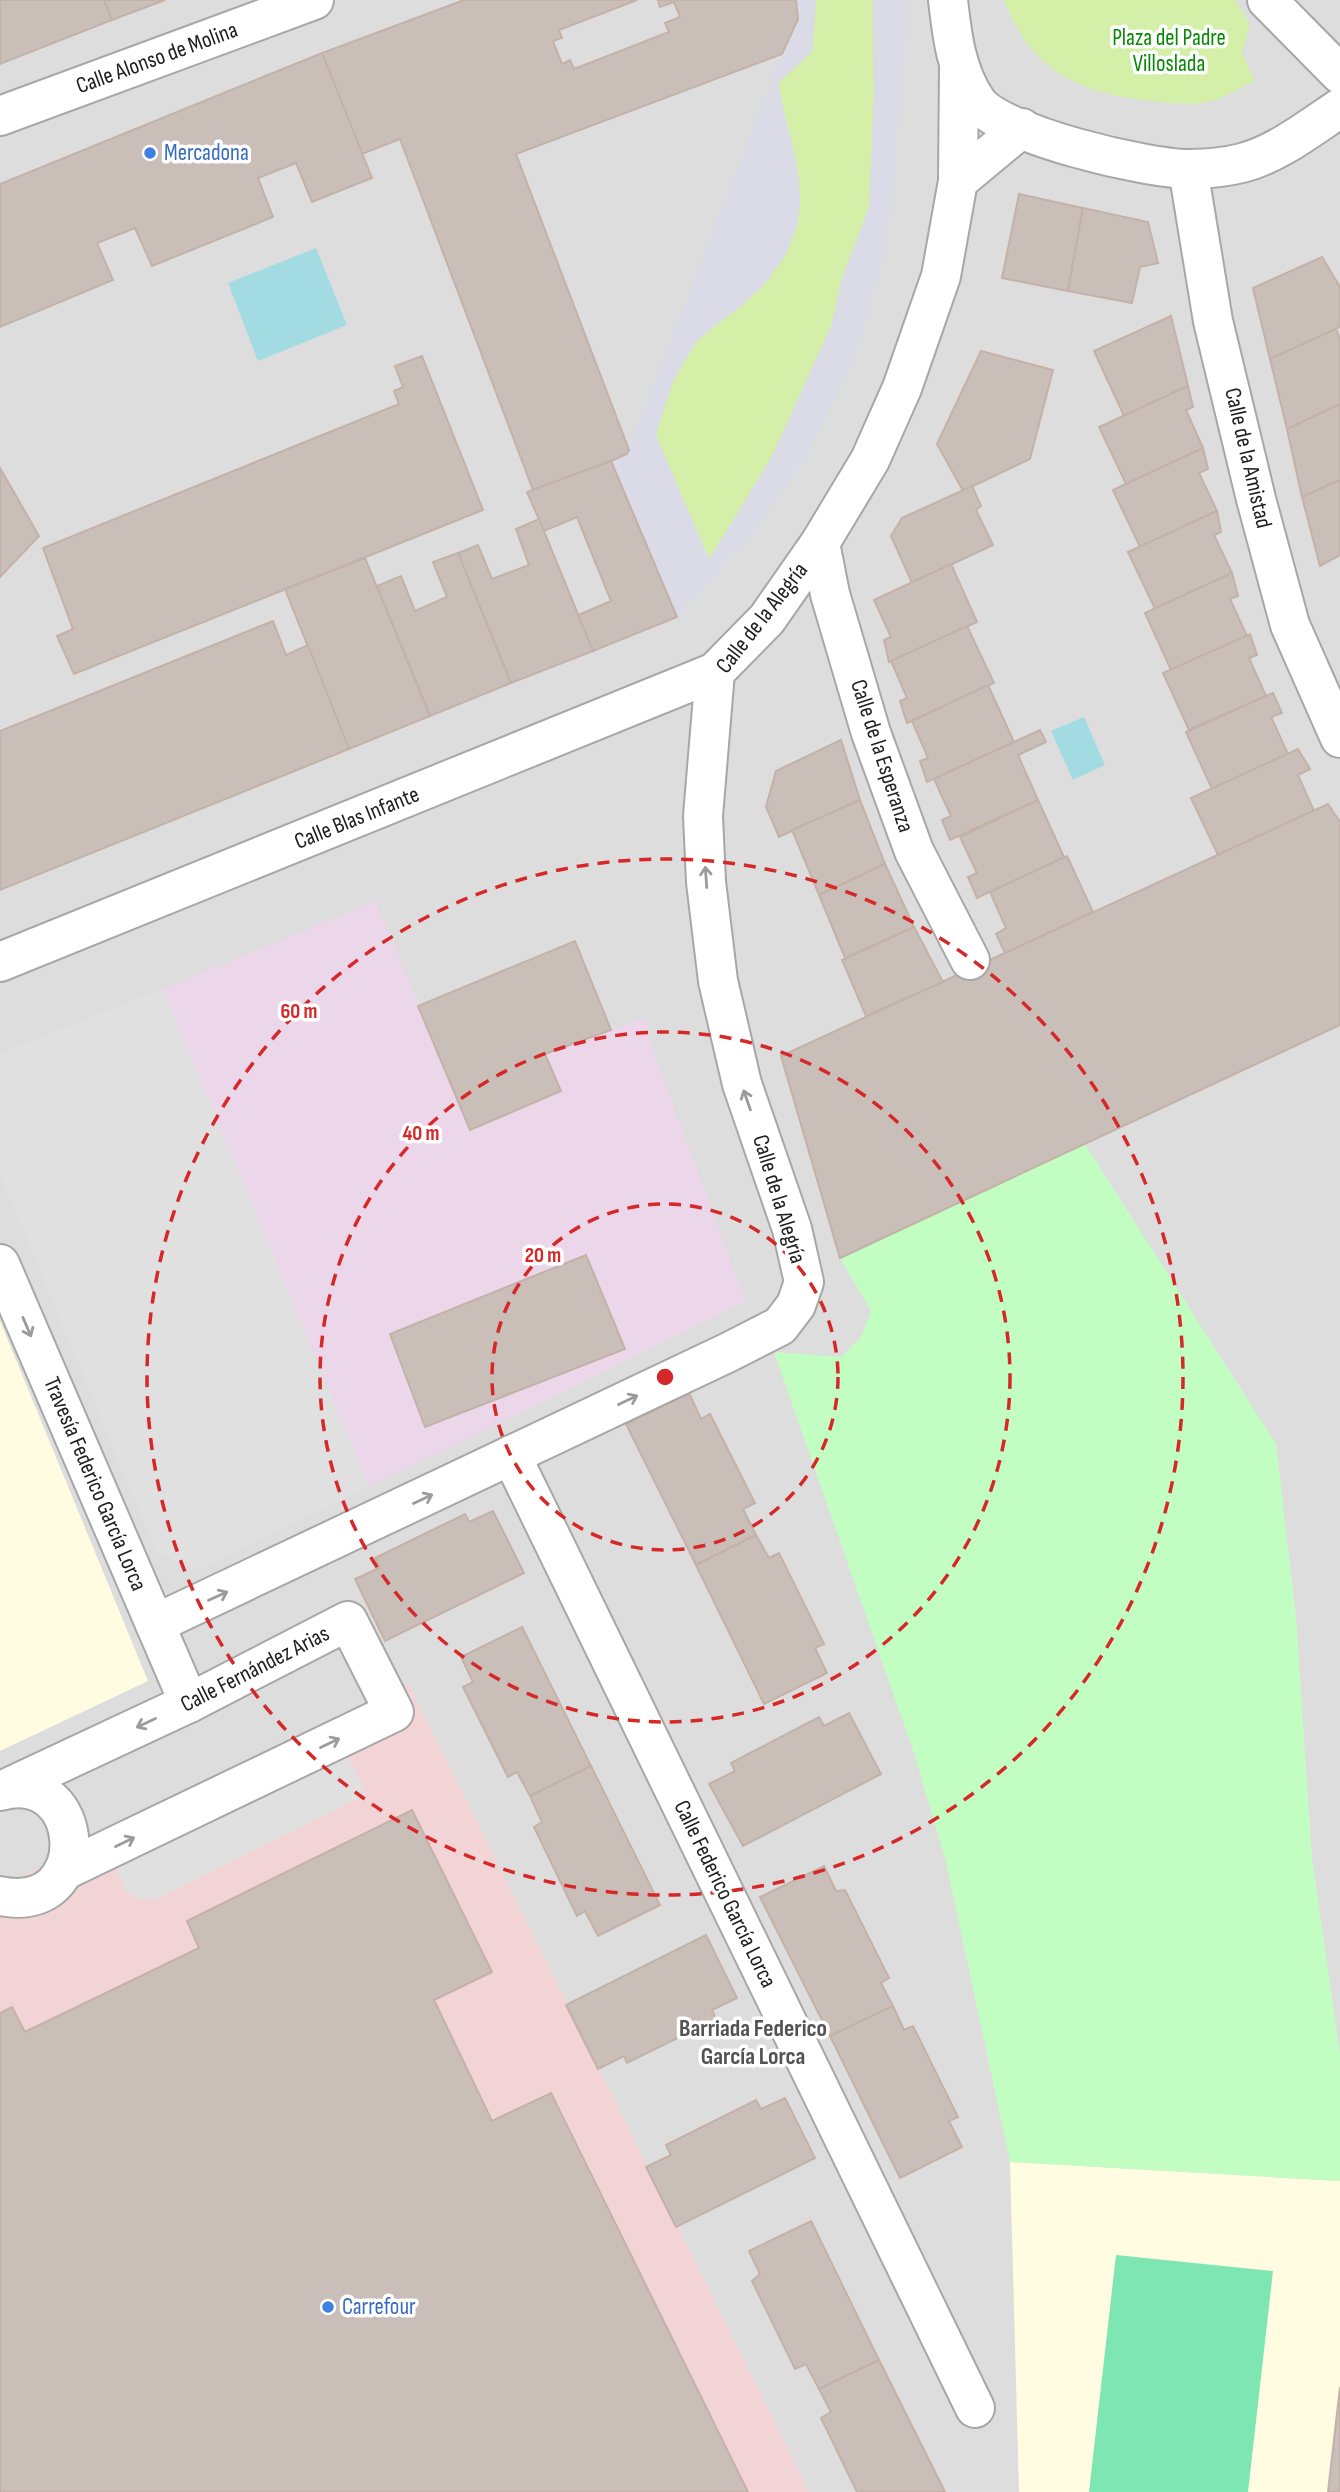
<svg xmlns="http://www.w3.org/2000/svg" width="1340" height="2492" viewBox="0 0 1340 2492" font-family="'Sofia Sans Condensed',sans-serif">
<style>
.residential{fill:#dedddd}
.commercial{fill:#f3d4d6}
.industrial{fill:#ebd7e9}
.education{fill:#fffce1}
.grass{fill:#d3efa8}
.park{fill:#c2fec1}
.pitch{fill:#7ee6b3}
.parking{fill:#e0e0e0}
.plaza{fill:#dadbe7}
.water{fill:#a3dbe2}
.building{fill:#cabeb9;stroke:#c4b1a7;stroke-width:2}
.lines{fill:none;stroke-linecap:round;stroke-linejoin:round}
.minor-casing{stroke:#a7a7a7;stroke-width:42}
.minor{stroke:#fff;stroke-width:38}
.oneway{stroke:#9b9b9b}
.ring{fill:none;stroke:#d62828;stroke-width:3.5;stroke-dasharray:12 9}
.shop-dot{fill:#3f7fe0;stroke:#fff;stroke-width:2.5}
.labels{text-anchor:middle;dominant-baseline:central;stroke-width:7;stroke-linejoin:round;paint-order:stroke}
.park-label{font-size:23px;fill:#068a03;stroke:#fff}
.street-label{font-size:23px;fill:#202020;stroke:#fff}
.shop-label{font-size:23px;fill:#366cbe;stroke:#fff;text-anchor:start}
.neighbourhood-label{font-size:24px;font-weight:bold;fill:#535353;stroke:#fff}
.centre{fill:#d62828;stroke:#fff;stroke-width:3.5}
.ring-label{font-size:21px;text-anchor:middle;font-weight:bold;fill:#d62828;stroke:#fff;stroke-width:7;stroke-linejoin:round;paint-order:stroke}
</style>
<rect width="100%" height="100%" fill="#f1ece6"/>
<!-- residential -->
<rect class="residential" x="0" y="0" width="1340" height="2492"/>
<!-- commercial -->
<path class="commercial" d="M 409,1685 L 809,2492 L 0,2492 L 0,1887 Z"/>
<!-- industrial -->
<path class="industrial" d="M 376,901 L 470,1130 L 561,1092 L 545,1054 L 647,1017 L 650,1042 L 746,1302 L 369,1487 L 163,989 Z"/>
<!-- education -->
<g class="education">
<path d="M 0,1321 L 148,1681 L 0,1751 Z"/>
<path d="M 1010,2162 L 1340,2181 L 1340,2492 L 1019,2492 Z"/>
</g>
<!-- grass -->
<g class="grass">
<path d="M 816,0 L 873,0 L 874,95 L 869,207 L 841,281 L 832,324 L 803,392 L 770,460 L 709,560 L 656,435 C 666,402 675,371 696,343 C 705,330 724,320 737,310 C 769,283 798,245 800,203 C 802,164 784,122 778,83 L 812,52 Z"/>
<path d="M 1004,0 L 1235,0 L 1250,24 L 1242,52 L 1254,81 C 1243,86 1231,94 1220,98 C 1198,107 1173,103 1150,101 C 1079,93 1030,70 1004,0 Z"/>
</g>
<!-- park -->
<path class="park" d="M 1085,1144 L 1276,1444 L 1296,1616 L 1312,1858 L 1340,2054 L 1340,2181 L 1010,2162 L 946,1862 L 914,1753 L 774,1352 L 841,1357 L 862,1336 L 871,1311 L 840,1258 Z"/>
<!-- pitch -->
<path class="pitch" d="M 1116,2255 L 1273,2271 L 1248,2492 L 1089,2492 Z"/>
<!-- parking -->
<g class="parking">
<path d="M 163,989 L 369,1487 L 197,1570 L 156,1552 L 0,1173 L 0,1053 Z"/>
<path d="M 348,1756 L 366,1795 L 155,1900 L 140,1899 L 127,1893 L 115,1867 Z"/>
</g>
<!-- plaza -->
<path class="plaza" d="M 796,0 L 816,0 L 812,52 L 778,83 L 796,166 L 800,201 L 797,226 L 786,255 L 762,287 L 697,341 L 672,380 L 656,435 L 709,559 L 770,460 L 832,324 L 841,281 L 869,207 L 874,95 L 873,0 L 906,0 L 906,32 L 890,218 L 883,255 L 863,332 L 850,367 L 806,457 L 743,547 L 677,617 L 611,461 L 627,454 L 782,54 Z"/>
<!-- water -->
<g class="water">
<path d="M 316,248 L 347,325 L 258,361 L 228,283 Z"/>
<path d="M 1084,717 L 1105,765 L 1073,780 L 1051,731 Z"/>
</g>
<!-- building -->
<g class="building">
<path d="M 0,0 L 104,0 L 112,20 L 0,64 Z"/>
<path d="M 104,0 L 165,0 L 112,20 Z"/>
<path d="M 464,0 L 637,0 L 559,30 L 562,38 L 553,41 L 562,64 L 570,60 L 574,69 L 669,32 L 665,23 L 680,17 L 674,2 L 660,7 L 658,0 L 796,0 L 798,19 L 782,54 L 516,154 L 629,450 L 627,454 L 611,461 L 533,490 L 400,139 L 362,154 L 322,53 Z"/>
<path d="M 322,53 L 372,178 L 312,202 L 296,163 L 258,178 L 273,217 L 152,266 L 135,228 L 97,243 L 113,280 L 0,327 L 0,184 Z"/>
<path d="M 1019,194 L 1083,208 L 1068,291 L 1002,278 Z"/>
<path d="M 1083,208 L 1148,222 L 1158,263 L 1140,267 L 1132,303 L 1068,291 Z"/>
<path d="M 1322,257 L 1340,287 L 1340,327 L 1270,359 L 1253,288 Z"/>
<path d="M 1171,316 L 1188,386 L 1124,416 L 1094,351 Z"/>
<path d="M 1336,329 L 1340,339 L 1340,404 L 1287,429 L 1270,359 Z"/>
<path d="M 981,351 L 1053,370 L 1030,459 L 963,491 L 937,444 Z"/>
<path d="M 422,356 L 483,510 L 74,674 L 57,636 L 73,629 L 43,548 L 399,404 L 394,391 L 403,387 L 395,366 Z"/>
<path d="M 1188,386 L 1193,407 L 1186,410 L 1203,448 L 1126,484 L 1099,427 Z"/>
<path d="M 1340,404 L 1340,480 L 1302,497 L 1287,429 Z"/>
<path d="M 1203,448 L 1208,469 L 1199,473 L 1217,511 L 1140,547 L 1113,490 Z"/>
<path d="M 611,461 L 677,617 L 593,651 L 578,615 L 611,601 L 577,517 L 544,531 L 527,492 Z"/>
<path d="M 0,468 L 39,536 L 0,577 Z"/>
<path d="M 1340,480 L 1340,555 L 1320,566 L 1302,497 Z"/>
<path d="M 972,486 L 981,506 L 976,510 L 993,545 L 912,583 L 891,536 L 902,518 Z"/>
<path d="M 1217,511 L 1221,532 L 1214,535 L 1232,573 L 1155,609 L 1128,552 Z"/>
<path d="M 539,519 L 593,651 L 511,683 L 458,553 L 478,545 L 492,579 L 529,565 L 516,529 Z"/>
<path d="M 458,553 L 511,683 L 430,716 L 377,586 L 401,576 L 415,611 L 447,597 L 433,562 Z"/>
<path d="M 365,558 L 430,716 L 349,749 L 285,589 Z"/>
<path d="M 951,564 L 977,622 L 889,662 L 884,640 L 891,637 L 874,600 Z"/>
<path d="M 1232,573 L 1238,596 L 1230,599 L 1247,636 L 1171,670 L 1145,613 Z"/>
<path d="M 273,621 L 286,655 L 308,645 L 349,749 L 0,890 L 0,731 Z"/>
<path d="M 967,626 L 994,683 L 907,723 L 900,701 L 907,698 L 891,661 Z"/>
<path d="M 1250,634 L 1257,655 L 1249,658 L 1266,696 L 1189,730 L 1163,673 Z"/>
<path d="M 988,685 L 1014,742 L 927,782 L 920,761 L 928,758 L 912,721 Z"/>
<path d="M 1273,693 L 1282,713 L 1271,717 L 1288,754 L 1212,789 L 1186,732 Z"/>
<path d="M 1040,730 L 1046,742 L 1018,755 L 1038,800 L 950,840 L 942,820 L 951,816 L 934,779 Z"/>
<path d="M 841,740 L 860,800 L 779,837 L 766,807 L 776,771 Z"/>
<path d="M 1298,749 L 1310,769 L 1298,775 L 1314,811 L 1218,855 L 1191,798 Z"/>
<path d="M 860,800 L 885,864 L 819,895 L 792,830 Z"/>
<path d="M 1038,800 L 1064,857 L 977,898 L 968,877 L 977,873 L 960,837 Z"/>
<path d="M 1328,804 L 1340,822 L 1340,1025 L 840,1258 L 781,1056 Z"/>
<path d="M 1067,856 L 1093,912 L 1005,953 L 996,934 L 1006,928 L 990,892 Z"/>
<path d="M 885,864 L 914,927 L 845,958 L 819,895 Z"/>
<path d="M 914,927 L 943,982 L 866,1016 L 842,960 Z"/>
<path d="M 575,941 L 611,1030 L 545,1054 L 561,1091 L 470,1130 L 418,1006 Z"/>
<path d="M 586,1255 L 625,1349 L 425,1427 L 390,1334 Z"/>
<path d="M 689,1393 L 701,1419 L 710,1414 L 755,1503 L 743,1509 L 756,1535 L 696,1565 L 626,1424 Z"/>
<path d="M 493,1511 L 524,1573 L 385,1641 L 355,1579 L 379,1568 L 375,1558 L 465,1514 L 469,1522 Z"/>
<path d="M 756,1535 L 769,1558 L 779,1553 L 824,1644 L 815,1648 L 827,1673 L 764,1704 L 696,1565 Z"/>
<path d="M 522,1627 L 591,1766 L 530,1796 L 517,1772 L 508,1777 L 463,1687 L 473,1682 L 461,1657 Z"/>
<path d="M 849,1713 L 881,1774 L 743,1846 L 709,1784 L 735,1771 L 731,1763 L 819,1717 L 824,1726 Z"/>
<path d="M 591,1766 L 660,1905 L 598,1936 L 585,1911 L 577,1916 L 534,1827 L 542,1822 L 530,1796 Z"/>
<path d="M 412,1810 L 492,1972 L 434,2000 L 492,2121 L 551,2093 L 748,2492 L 0,2492 L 0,2013 L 12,2007 L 25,2032 L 199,1948 L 187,1921 Z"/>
<path d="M 824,1866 L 836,1891 L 845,1890 L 889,1978 L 881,1983 L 893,2006 L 830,2036 L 760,1897 Z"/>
<path d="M 706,1935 L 737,1998 L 712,2010 L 716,2019 L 627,2063 L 624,2056 L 598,2069 L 566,2005 Z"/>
<path d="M 893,2006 L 904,2030 L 913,2026 L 958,2117 L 949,2121 L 962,2147 L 900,2178 L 830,2036 Z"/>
<path d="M 785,2098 L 815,2158 L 676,2227 L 646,2167 L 671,2155 L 666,2145 L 756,2100 L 761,2109 Z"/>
<path d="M 811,2221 L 879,2360 L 819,2389 L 806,2364 L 795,2369 L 752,2281 L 760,2274 L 749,2251 Z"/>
<path d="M 879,2360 L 945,2492 L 857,2492 L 821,2418 L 831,2412 L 819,2389 Z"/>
<path d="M 1340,2387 L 1340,2492 L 1328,2492 Z"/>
</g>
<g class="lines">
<defs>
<g id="minor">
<path d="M 948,0 C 952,35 956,72 977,102 C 1001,135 1147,169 1189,169 C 1205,169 1226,167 1242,163 C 1277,154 1310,128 1340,108"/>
<path d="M 1267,0 L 1340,74"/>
<path d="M 0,116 L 314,0"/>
<path d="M 1188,169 L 1213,321 L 1256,499 L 1290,625 L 1340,738"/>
<path d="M 958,181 L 1022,128"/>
<path d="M 820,543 L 830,594 L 871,733 L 914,851 L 970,960"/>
<path d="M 0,962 L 715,672"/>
<path d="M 0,1264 L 189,1703"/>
<path d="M 511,1455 L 975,2408"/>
<path d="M 155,1624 L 729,1352 L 780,1326 L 796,1305 L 804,1282 L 792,1229 L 742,1084 L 718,981 L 706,882 L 703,816 L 715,672 L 767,619 L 820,543 L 870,460 L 902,388 L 941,276 L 958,181 L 959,69"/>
<path d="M 3,1790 L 189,1703 L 348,1621 L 394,1712 L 63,1871"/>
<path d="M 0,1791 C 87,1766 98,1916 0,1896"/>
</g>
</defs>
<!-- minor casing -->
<use href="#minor" class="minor-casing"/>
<!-- minor -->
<use href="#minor" class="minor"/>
</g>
<!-- one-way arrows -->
<defs><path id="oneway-shaft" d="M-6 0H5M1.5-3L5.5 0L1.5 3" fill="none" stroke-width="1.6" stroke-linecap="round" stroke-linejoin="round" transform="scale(1.75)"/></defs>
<g class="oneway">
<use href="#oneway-shaft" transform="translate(706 877) rotate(-94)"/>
<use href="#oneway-shaft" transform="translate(747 1100) rotate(-109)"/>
<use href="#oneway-shaft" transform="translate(27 1327) rotate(67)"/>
<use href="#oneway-shaft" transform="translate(628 1400) rotate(-25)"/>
<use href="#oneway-shaft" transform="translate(423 1499) rotate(-25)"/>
<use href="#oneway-shaft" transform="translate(218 1596) rotate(-24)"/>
<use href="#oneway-shaft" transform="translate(146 1723) rotate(155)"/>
<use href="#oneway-shaft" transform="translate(330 1743) rotate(-26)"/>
<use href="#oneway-shaft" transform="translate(125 1842) rotate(-26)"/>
</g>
<!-- distance rings -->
<g class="ring">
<circle cx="665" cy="1377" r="173"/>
<circle cx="665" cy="1377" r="345"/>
<circle cx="665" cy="1377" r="518"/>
</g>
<!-- markers -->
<g class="shop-dot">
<circle cx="150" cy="153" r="7"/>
<circle cx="328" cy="2307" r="7"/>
</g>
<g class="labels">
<!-- park labels -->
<g class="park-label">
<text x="1169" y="38">Plaza del Padre<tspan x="1169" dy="26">Villoslada</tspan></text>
</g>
<!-- street labels -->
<g class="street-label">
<text transform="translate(157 58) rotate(-20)">Calle Alonso de Molina</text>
<text transform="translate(1248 458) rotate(77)">Calle de la Amistad</text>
<text transform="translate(762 618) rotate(-52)">Calle de la Alegría</text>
<text transform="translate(882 756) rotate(72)">Calle de la Esperanza</text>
<text transform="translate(357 818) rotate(-22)">Calle Blas Infante</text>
<text transform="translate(779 1199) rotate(73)">Calle de la Alegría</text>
<text transform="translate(95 1484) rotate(67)">Travesía Federico García Lorca</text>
<text transform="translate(255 1669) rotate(-27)">Calle Fernández Arias</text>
<text transform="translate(725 1894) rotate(64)">Calle Federico García Lorca</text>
</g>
<!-- shop labels -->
<g class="shop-label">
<text x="164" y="153">Mercadona</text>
<text x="342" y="2307">Carrefour</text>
</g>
<!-- neighbourhood labels -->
<g class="neighbourhood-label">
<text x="753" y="2028">Barriada Federico<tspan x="753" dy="28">García Lorca</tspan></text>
</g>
</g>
<circle cx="665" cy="1377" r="10" class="centre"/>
<g class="ring-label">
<text x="299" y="1018">60 m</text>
<text x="421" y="1140">40 m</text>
<text x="543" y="1262">20 m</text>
</g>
</svg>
